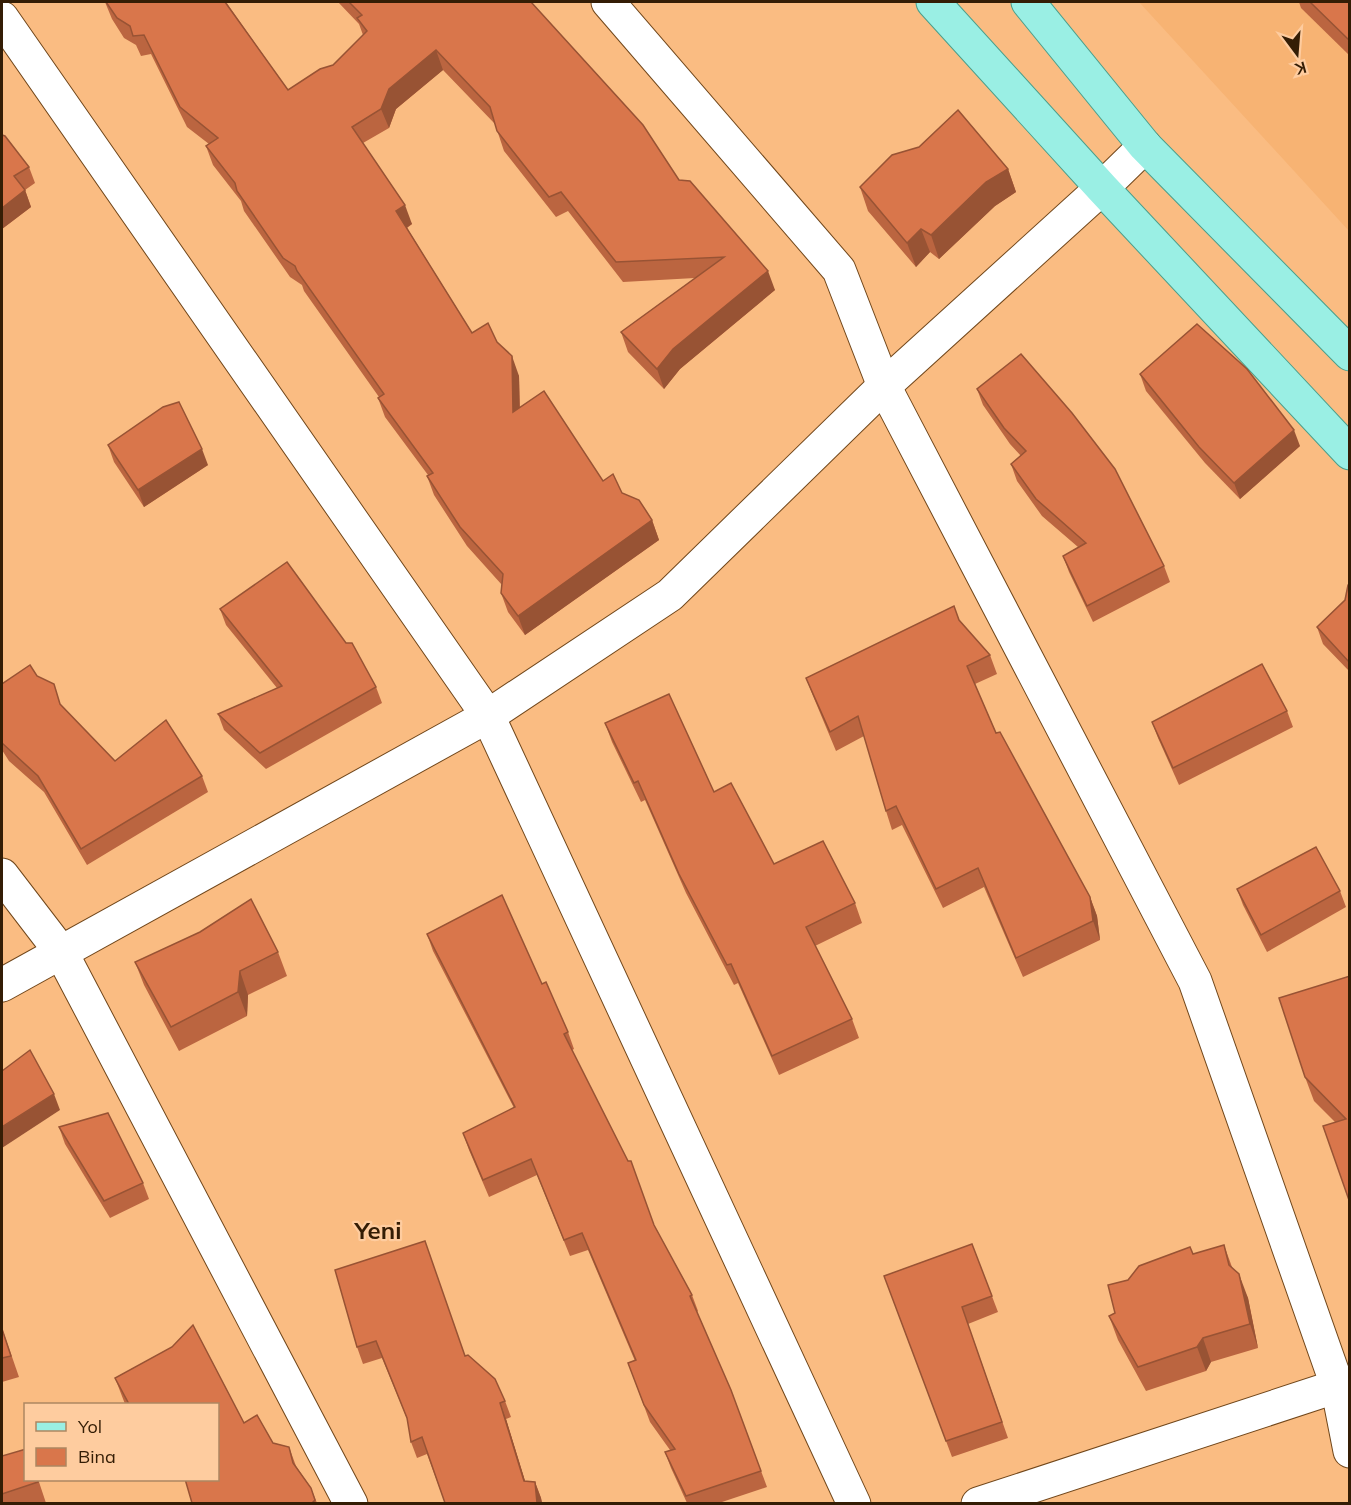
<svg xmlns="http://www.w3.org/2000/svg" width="1351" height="1505" viewBox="0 0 1351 1505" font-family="Mulish,sans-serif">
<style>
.built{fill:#f7b373}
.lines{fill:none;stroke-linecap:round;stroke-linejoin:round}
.minor-casing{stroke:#71471b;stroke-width:35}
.major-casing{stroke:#4b9e8a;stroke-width:35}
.minor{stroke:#fff;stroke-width:33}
.major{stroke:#9aefe4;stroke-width:33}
.wall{fill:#bb6540}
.shaded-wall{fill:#985334}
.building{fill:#d9764b;stroke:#985334;stroke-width:1.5}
.labels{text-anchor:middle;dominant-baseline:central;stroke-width:4.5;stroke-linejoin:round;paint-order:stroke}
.district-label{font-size:24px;font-weight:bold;fill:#341d05;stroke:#fecc9f}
</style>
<rect width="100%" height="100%" fill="#fabc82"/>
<!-- built -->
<path class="built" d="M 1139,2 L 1349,2 L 1349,231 Z"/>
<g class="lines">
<defs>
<g id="minor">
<path d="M 608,2 L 839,270 L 884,386 L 1195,981 L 1337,1385 L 1350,1451"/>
<path d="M 2,18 L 488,716 L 854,1504"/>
<path d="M 2,875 L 61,952 L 351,1504"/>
<path d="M 2,985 L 488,716 L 670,595 L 884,386 L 1102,188 L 1145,146"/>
<path d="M 978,1504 L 1350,1382"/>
</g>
<g id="major">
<path d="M 933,2 L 1102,188 L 1350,453"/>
<path d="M 1028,2 L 1145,146 L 1350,354"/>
</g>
</defs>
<!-- minor casing -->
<use href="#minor" class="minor-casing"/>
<!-- major casing -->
<use href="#major" class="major-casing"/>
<!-- minor -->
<use href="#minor" class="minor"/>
<!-- major -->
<use href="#major" class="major"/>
</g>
<!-- wall -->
<g class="wall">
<path d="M 105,2 L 227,2 L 226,2 L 288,90 L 333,65 L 363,35 L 359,24 L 338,2 L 531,2 L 679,180 L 775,290 L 680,369 L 664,389 L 628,352 L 621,332 L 695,278 L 623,282 L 568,211 L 556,217 L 504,151 L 495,124 L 443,70 L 396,109 L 389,128 L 363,143 L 412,224 L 407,228 L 472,333 L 497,342 L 519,376 L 520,408 L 603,481 L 622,493 L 652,520 L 659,540 L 525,635 L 508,612 L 501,593 L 502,585 L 467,546 L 434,495 L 427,476 L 428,475 L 385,417 L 378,398 L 379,397 L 304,291 L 302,285 L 290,277 L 244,211 L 241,201 L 213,165 L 206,146 L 209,144 L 187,127 L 151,54 L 141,56 L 136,45 L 124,38 L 112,19 Z"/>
<path d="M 1299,2 L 1350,2 L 1350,56 L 1301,8 Z"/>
<path d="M 2,135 L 29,167 L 35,183 L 25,190 L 31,207 L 2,229 Z"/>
<path d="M 1008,169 L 1016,192 L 995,206 L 939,259 L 930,252 L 916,267 L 868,211 L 860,187 Z"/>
<path d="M 1140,374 L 1300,446 L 1240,499 L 1205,463 L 1146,391 Z"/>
<path d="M 977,389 L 1164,566 L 1170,582 L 1093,622 L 1069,572 L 1063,556 L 1078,547 L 1042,516 L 1017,481 L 1011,464 L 1021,456 L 1010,444 L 983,405 Z"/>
<path d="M 108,445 L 208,465 L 144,507 L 114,462 Z"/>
<path d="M 1350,584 L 1350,672 L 1323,644 L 1317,627 L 1345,600 Z"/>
<path d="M 220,609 L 376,687 L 382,703 L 266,769 L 224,730 L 218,714 L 277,688 L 226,625 Z"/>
<path d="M 959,620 L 990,655 L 997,674 L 975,684 L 996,733 L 1090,897 L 1097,916 L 1100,940 L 1023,977 L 984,887 L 943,908 L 902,825 L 892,830 L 886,811 L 864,736 L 836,751 L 813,696 L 806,678 Z"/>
<path d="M 37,676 L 61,706 L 115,761 L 202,776 L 208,792 L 87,865 L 44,792 L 9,761 L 2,750 L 2,684 Z"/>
<path d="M 1287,711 L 1293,727 L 1179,785 L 1158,738 L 1152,722 Z"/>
<path d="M 605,723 L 714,792 L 774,864 L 855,903 L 862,923 L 815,946 L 852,1019 L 859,1038 L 779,1075 L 738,983 L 734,985 L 686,893 L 645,800 L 641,802 L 612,742 Z"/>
<path d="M 1237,889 L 1340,891 L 1346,907 L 1267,952 L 1243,905 Z"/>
<path d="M 427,934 L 542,984 L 568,1032 L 574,1049 L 572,1050 L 654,1225 L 692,1295 L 698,1311 L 697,1312 L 731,1390 L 767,1487 L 719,1503 L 687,1503 L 671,1468 L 665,1452 L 670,1450 L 650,1422 L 628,1363 L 635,1361 L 588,1250 L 570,1256 L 537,1175 L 489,1197 L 469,1150 L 463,1133 L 514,1108 L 433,951 Z"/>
<path d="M 278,952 L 287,976 L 248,995 L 247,1016 L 179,1051 L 144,985 L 135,962 Z"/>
<path d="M 1350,976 L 1350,1203 L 1335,1122 L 1314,1101 L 1305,1077 Z"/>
<path d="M 59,1127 L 143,1183 L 149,1199 L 110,1218 L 65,1144 Z"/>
<path d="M 972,1244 L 998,1312 L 968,1324 L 1008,1438 L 952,1457 L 884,1276 Z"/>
<path d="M 1224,1245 L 1232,1267 L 1248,1298 L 1258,1348 L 1211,1362 L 1206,1371 L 1146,1391 L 1118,1340 L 1109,1316 L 1115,1313 L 1128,1280 L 1193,1254 Z"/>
<path d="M 335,1270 L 465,1356 L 505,1401 L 511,1417 L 506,1419 L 525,1481 L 535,1482 L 541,1498 L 542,1503 L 445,1503 L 427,1454 L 417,1458 L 411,1442 L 408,1421 L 382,1358 L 363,1364 L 357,1347 Z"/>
<path d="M 193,1325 L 244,1423 L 257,1415 L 273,1443 L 289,1447 L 296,1466 L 311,1488 L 317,1503 L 192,1503 L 185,1479 L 218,1479 L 218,1404 L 125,1404 L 115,1378 L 172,1347 Z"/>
<path d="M 2,1328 L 19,1377 L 2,1382 Z"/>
<path d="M 2,1456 L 26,1479 L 38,1479 L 46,1503 L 2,1503 Z"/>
</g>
<!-- shaded-wall -->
<g class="shaded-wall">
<path d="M 436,50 L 443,70 L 396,109 L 389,128 L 381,109 L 389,89 Z"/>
<path d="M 1008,169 L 1016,192 L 995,206 L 939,259 L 931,235 L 986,182 Z"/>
<path d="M 25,190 L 31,207 L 2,229 L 2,208 Z"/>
<path d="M 405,205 L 412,224 L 403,230 L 396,211 Z"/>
<path d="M 921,229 L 930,252 L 916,267 L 907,243 Z"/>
<path d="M 768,271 L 775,290 L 680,369 L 664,389 L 657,369 L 673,349 Z"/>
<path d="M 512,356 L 519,376 L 520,432 L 513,412 Z"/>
<path d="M 1294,430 L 1300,446 L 1240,499 L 1234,483 Z"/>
<path d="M 202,449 L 208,465 L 144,507 L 138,490 Z"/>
<path d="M 652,520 L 659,540 L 525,635 L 518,616 Z"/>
<path d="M 1090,897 L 1097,916 L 1100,940 L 1093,921 Z"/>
<path d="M 240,971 L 248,995 L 247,1016 L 238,992 Z"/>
<path d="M 54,1094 L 60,1110 L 2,1148 L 2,1127 Z"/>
<path d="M 1239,1274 L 1248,1298 L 1258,1348 L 1250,1324 Z"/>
<path d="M 1203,1338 L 1211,1362 L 1206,1371 L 1197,1347 Z"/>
<path d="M 500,1403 L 506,1419 L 530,1497 L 524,1481 Z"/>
<path d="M 535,1482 L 541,1498 L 542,1503 L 537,1503 Z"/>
</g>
<!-- building -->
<g class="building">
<path d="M 106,2 L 225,2 L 288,90 L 320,69 L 333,65 L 367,31 L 357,18 L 362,15 L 349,2 L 531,2 L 643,125 L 679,180 L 690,181 L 768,271 L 673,349 L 657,369 L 621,332 L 724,257 L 616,262 L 561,192 L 549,197 L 497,131 L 490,107 L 436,50 L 389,89 L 381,109 L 352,127 L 405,205 L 396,211 L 472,333 L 488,323 L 497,342 L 512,356 L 513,412 L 544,391 L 603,481 L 613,474 L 622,493 L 639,500 L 652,520 L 518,616 L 501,593 L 503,574 L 460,527 L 427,476 L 433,473 L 378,398 L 384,394 L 297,271 L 295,266 L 283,258 L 237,191 L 235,183 L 206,146 L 218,138 L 180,107 L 144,35 L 133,36 L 130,26 L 117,18 Z"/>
<path d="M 1310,2 L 1350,2 L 1350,41 Z"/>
<path d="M 958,110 L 1008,169 L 986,182 L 931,235 L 921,229 L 907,243 L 860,187 L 892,155 L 919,147 Z"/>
<path d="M 2,135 L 5,136 L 29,167 L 14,176 L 25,190 L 2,208 Z"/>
<path d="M 1197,324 L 1247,369 L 1294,430 L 1234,483 L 1199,447 L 1140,374 Z"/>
<path d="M 1021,354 L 1072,413 L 1115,469 L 1164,566 L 1087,606 L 1063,556 L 1086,543 L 1036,499 L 1011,464 L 1026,451 L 1004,428 L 977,389 Z"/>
<path d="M 179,402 L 202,449 L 138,490 L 108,445 L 163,407 Z"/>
<path d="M 287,562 L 346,643 L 352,643 L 376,687 L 260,753 L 218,714 L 282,686 L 220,609 Z"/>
<path d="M 1350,584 L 1350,661 L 1349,662 L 1317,627 L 1345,600 L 1348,585 Z"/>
<path d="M 954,606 L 959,620 L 990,655 L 967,666 L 996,733 L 1000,732 L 1090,897 L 1093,921 L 1016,958 L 978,868 L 936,889 L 896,806 L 886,811 L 858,716 L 830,732 L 806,678 Z"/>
<path d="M 1262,664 L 1287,711 L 1173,768 L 1152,722 Z"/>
<path d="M 30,665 L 37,676 L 54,684 L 60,704 L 115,761 L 166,720 L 202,776 L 81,849 L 38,776 L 2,743 L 2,684 Z"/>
<path d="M 669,694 L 714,792 L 731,783 L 774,864 L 823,841 L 855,903 L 806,927 L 852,1019 L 772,1056 L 731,964 L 727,965 L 679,874 L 638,781 L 634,783 L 605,723 Z"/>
<path d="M 1316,847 L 1340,891 L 1261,935 L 1237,889 Z"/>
<path d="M 502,895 L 542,984 L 546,982 L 568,1032 L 564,1034 L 628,1161 L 631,1161 L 654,1225 L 692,1295 L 690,1296 L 731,1390 L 761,1471 L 686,1496 L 665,1452 L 675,1449 L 644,1405 L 628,1363 L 636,1360 L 582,1233 L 564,1240 L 531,1159 L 483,1180 L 463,1133 L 515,1107 L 427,934 Z"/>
<path d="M 251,899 L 278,952 L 240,971 L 238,992 L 171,1027 L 135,962 L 200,932 Z"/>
<path d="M 1350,976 L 1350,1203 L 1323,1126 L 1346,1119 L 1305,1077 L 1279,998 Z"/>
<path d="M 30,1050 L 54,1094 L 2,1127 L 2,1071 Z"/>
<path d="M 108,1113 L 143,1183 L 104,1201 L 59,1127 Z"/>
<path d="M 425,1241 L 465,1356 L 468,1355 L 495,1379 L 505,1401 L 500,1403 L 524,1481 L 535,1482 L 537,1503 L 445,1503 L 422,1437 L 411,1442 L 407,1418 L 376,1341 L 357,1347 L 335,1270 Z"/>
<path d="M 972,1244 L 992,1296 L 962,1307 L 1002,1422 L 946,1441 L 884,1276 Z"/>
<path d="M 1224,1245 L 1229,1265 L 1239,1274 L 1250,1324 L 1203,1338 L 1197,1347 L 1138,1367 L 1109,1316 L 1115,1313 L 1108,1285 L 1128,1280 L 1139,1266 L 1190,1247 L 1193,1254 Z"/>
<path d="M 193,1325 L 244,1423 L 257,1415 L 273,1443 L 289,1447 L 293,1463 L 311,1488 L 315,1500 L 312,1503 L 192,1503 L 185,1479 L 218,1479 L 218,1404 L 129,1404 L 115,1378 L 172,1347 Z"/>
<path d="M 2,1329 L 11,1356 L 2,1358 Z"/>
<path d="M 26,1449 L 26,1479 L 37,1479 L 38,1482 L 2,1494 L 2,1456 Z"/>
</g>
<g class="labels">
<!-- district labels -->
<g class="district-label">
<text x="378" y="1230">Yeni</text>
</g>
</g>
<!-- border -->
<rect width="1351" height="1505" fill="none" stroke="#341d05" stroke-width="6"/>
<!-- legend -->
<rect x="24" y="1403" width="195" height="78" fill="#fecc9f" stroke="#ad8661" stroke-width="1.5"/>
<rect x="36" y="1422" width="30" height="9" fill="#9aefe4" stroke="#ad8661" stroke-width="1.5"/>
<text x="78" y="1433" font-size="18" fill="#341d05">Yol</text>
<rect x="36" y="1448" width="30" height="18" fill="#d9764b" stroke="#ad8661" stroke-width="1.5"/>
<text x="78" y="1463" font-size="18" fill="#341d05">Bina</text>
<!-- north arrow -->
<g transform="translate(1297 54) rotate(164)" stroke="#fecc9f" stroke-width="4.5" paint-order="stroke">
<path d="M0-4.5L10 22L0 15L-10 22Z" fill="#341d05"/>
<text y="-9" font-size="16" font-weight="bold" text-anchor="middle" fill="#341d05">K</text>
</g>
</svg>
